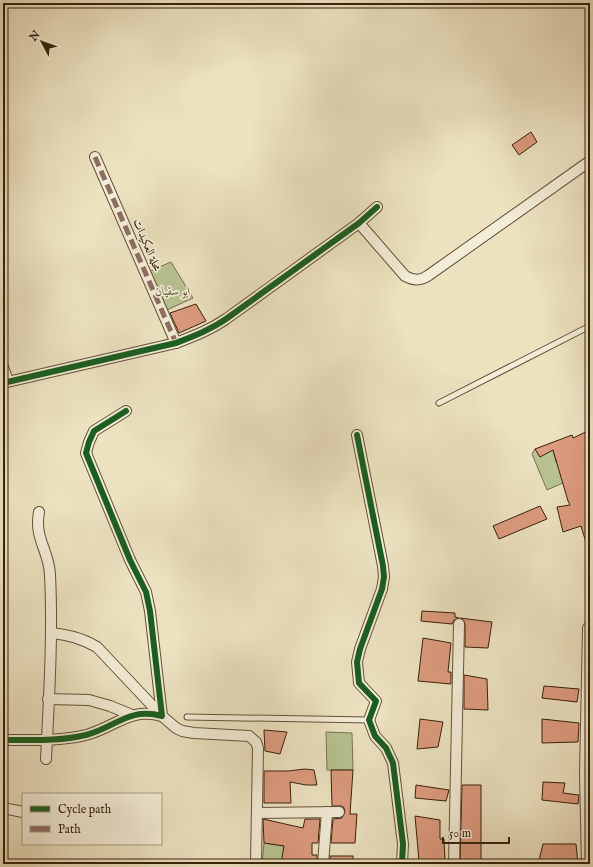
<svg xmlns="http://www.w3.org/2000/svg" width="593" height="867" viewBox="0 0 593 867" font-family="'IM FELL English',Amiri,serif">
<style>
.green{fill:#b8c392;stroke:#78724f}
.building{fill:#dd9b7f;stroke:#37210c}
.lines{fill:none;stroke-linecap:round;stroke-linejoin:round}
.service-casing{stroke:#645139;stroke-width:7}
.minor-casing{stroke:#645139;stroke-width:12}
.service{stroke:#f3ecd6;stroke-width:5}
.minor{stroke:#f3ecd6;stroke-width:10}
.quiet{stroke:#8d6e63;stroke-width:5;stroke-dasharray:10 5;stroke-linecap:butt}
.cycleway-casing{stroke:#f3ecd6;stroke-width:8}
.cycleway{stroke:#1b5e20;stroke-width:6}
.labels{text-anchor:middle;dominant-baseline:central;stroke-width:3.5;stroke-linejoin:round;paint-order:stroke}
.street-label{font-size:12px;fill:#37210c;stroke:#f3ecd6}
.park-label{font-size:12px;font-style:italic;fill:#5e5234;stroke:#f3ecd6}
</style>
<rect width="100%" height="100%" fill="#ece2c0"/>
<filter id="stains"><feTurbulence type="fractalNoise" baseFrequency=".005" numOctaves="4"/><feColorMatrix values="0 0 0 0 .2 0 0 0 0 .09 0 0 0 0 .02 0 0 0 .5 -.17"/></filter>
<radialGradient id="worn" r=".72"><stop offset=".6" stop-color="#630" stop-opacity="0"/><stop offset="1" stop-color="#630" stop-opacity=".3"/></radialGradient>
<!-- green -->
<g class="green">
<path d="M 171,262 L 193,298 L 167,310 L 150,271 Z"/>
<path d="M 535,449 L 553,450 L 556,462 L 574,454 L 563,483 L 547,490 L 532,454 Z"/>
<path d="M 326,732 L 352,733 L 353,770 L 327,770 Z"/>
<path d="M 264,843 L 284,846 L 282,863 L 306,862 L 305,864 L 262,864 Z"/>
</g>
<!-- building -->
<g class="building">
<path d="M 531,132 L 537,142 L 519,155 L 512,145 Z"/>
<path d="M 196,304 L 206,321 L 179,333 L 170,313 Z"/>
<path d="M 590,430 L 590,481 L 586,483 L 590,499 L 590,549 L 588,549 L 581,526 L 563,532 L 557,507 L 570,505 L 568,501 L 553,450 L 540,457 L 535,449 L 572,435 L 573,438 Z"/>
<path d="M 540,506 L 547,519 L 499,539 L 493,526 Z"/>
<path d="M 422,611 L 455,613 L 455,617 L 459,618 L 454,620 L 452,624 L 421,621 Z"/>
<path d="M 460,618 L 492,622 L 488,648 L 465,647 L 465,624 L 464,621 Z"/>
<path d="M 423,638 L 451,643 L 448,672 L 451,672 L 451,684 L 418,681 Z"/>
<path d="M 464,675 L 487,679 L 488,710 L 464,709 Z"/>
<path d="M 544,686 L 579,689 L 577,702 L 542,698 Z"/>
<path d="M 420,719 L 443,722 L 438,747 L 417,749 Z"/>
<path d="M 542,719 L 579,723 L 578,742 L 542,743 Z"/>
<path d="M 264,730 L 287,732 L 280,754 L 265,751 Z"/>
<path d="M 305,769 L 314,770 L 317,785 L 306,785 L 290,782 L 291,803 L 264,803 L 264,771 L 288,771 Z"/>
<path d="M 331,770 L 353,770 L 350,814 L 357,814 L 355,843 L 331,843 L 333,819 L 342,818 L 345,812 L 344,808 L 342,806 L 332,806 Z"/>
<path d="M 543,782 L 565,783 L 563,793 L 579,795 L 578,804 L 542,800 Z"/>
<path d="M 416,785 L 449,790 L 446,801 L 415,798 Z"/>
<path d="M 462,785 L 481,785 L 481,864 L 460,864 Z"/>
<path d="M 415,816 L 440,820 L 440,839 L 444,839 L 445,860 L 419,861 Z"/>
<path d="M 263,819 L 303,828 L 305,819 L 320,819 L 318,843 L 312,843 L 312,855 L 317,855 L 317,864 L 305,864 L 306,862 L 281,863 L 284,846 L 264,843 Z"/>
<path d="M 543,844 L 576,844 L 578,864 L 538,864 Z"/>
<rect x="330" y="856" width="23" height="8"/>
</g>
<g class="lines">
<defs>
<g id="service">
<path d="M 439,403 L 590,326"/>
<path d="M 187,717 L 369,720"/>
</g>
<g id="minor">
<path d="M 95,157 L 176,343"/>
<path d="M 359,223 L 405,276 C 414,281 421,281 429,275 L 590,161"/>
<path d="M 3,367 L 8,381"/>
<path d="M 3,383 L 176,343 C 194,336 210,330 226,319 L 359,223 L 377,207"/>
<path d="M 357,435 L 383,566 L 384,577 L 382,589 L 360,649 L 357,662 L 359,683 L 376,701 L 369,720 L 375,736 L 386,748 L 393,763 L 403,844 L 402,864"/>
<path d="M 39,512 C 34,539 49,550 50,575 C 53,636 49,698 46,759"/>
<path d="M 51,633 C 69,635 81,638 97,647 L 162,716 L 176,728 L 182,731 L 194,733 L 249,736 L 256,742 L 258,748 L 256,864"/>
<path d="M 48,699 L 89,700 L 110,706 L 132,715"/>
<path d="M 10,740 C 35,740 61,741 86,735 C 116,727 129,707 162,716 L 150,611 L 146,592 L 130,560 L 86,453 L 89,442 L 94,431 L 126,411"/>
<path d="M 3,808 L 23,812"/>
<path d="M 257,813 L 339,812"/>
<path d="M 323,864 L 327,812"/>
<path d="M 454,864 L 459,624"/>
<path d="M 587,864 L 585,775 L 588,628"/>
</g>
</defs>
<!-- service casing -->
<use href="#service" class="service-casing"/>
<!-- minor casing -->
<use href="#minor" class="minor-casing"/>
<!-- service -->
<use href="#service" class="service"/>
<!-- minor -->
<use href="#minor" class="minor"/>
<!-- quiet -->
<path class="quiet" d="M 95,157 L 176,343"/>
<defs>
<g id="cycleway">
<path d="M 3,383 L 176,343 C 194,336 210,330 226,319 L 359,223 L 377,207"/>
<path d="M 357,435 L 383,566 L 384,577 L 382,589 L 360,649 L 357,662 L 359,683 L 376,701 L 369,720 L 375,736 L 386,748 L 393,763 L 403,844 L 402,864"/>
<path d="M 10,740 C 35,740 61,741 86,735 C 116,727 129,707 162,716 L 150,611 L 146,592 L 130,560 L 86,453 L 89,442 L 94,431 L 126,411"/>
</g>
</defs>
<!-- cycleway casing -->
<use href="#cycleway" class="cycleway-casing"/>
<!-- cycleway -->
<use href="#cycleway" class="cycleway"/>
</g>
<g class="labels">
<!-- street labels -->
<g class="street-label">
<text transform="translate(147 245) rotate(67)">محلة العكيدات</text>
</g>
<!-- park labels -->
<g class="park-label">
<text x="173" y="291">ابو سفيان</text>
</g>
</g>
<!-- margin -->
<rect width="593" height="867" fill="none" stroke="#ece2c0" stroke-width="16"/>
<rect x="4" y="4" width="585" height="859" fill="none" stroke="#37210c" stroke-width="2"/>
<rect x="8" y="8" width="577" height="851" fill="none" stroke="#37210c"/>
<!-- legend -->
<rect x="22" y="793" width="140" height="52" fill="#f3ecd6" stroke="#a89b85"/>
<rect x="30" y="806" width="20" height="6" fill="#1b5e20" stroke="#a89b85"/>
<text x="58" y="813" font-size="12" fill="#37210c">Cycle path</text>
<rect x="30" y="826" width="20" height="6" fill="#8d6e63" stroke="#a89b85"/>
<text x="58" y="833" font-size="12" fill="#37210c">Path</text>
<!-- north arrow -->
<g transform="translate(42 42) rotate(311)" stroke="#f3ecd6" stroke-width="3" paint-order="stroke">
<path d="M0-3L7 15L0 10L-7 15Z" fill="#37210c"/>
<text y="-6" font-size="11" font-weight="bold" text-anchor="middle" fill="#37210c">N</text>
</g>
<!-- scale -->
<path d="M443 837v6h66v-6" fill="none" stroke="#37210c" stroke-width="2"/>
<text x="449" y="837" font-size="12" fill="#37210c" stroke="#f3ecd6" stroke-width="3" paint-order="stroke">50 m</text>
<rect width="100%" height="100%" filter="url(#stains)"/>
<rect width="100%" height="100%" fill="url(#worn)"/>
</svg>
